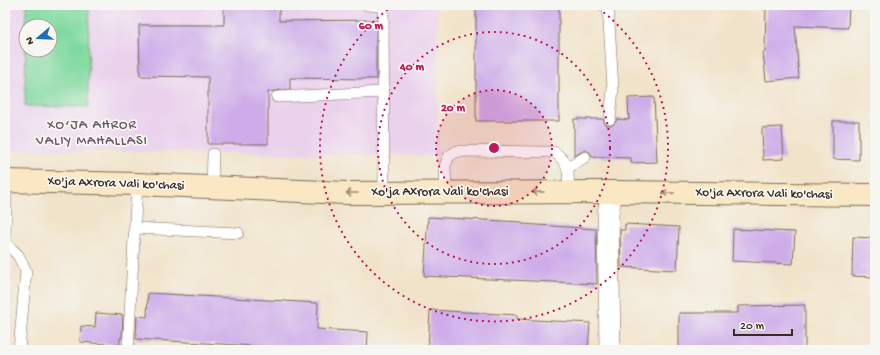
<svg xmlns="http://www.w3.org/2000/svg" width="880" height="355" viewBox="0 0 880 355" font-family="'Gochi Hand',sans-serif">
<style>
.built{fill:#ead1ec;fill-rule:evenodd}
.green{fill:#7fd99f;stroke:#5d825e;fill-rule:evenodd}
.building{fill:#cdace9}
.lines{fill:none;stroke-linecap:round;stroke-linejoin:round}
.lane-casing{stroke:#7b6b5a;stroke-width:12}
.street-casing{stroke:#7b6b5a;stroke-width:22}
.secondary-casing{stroke:#7b6b5a;stroke-width:24}
.lane{stroke:#fff;stroke-width:11}
.street{stroke:#fff;stroke-width:21}
.secondary{stroke:#fae7c3;stroke-width:22}
.oneway{stroke:#9a8870}
.ring{fill:none;stroke:#c2185b;stroke-width:2;stroke-dasharray:2 4}
.labels{text-anchor:middle;dominant-baseline:central;stroke-width:3.5;stroke-linejoin:round;paint-order:stroke}
.street-label{font-size:13px;fill:#3b2a1e;stroke:#f6f6f2}
.neighbourhood-label{font-size:14px;letter-spacing:1px;fill:#6e5865;stroke:#f6f6f2}
.centre{fill:#c2185b;stroke:#f6f6f2;stroke-width:2}
.ring-label{font-size:12px;text-anchor:middle;font-weight:bold;fill:#c2185b;stroke:#f6f6f2;stroke-width:3.5;stroke-linejoin:round;paint-order:stroke}
</style>
<rect width="100%" height="100%" fill="#f6f6f2"/>
<filter id="ink" filterUnits="userSpaceOnUse"><feTurbulence type="fractalNoise" baseFrequency=".025" numOctaves="2"/><feDisplacementMap in="SourceGraphic" scale="8" xChannelSelector="R" yChannelSelector="G"/><feConvolveMatrix kernelMatrix="1 2 1 2 8 2 1 2 1" color-interpolation-filters="sRGB"/></filter>
<filter id="wash" filterUnits="userSpaceOnUse"><feTurbulence type="fractalNoise" baseFrequency=".012" numOctaves="4" result="noise"/><feDisplacementMap in="SourceGraphic" scale="16" xChannelSelector="R" yChannelSelector="G"/><feGaussianBlur stdDeviation="0.9" result="paint"/><feColorMatrix in="noise" values="0 0 0 0 0 0 0 0 0 0 0 0 0 0 0 0 0 1.4 0 .05"/><feComposite in="paint" operator="in"/></filter>
<g filter="url(#wash)">
<rect width="100%" height="100%" fill="#f1e3c9"/>
<!-- built -->
<path class="built" d="M 5,5 L 437,5 L 438,156 L 5,150 ZM 26,26 L 50,26 L 50,50 L 26,50 Z"/>
<!-- green -->
<path class="green" d="M 26,5 L 89,5 L 88,107 L 25,106 ZM 26,26 L 50,26 L 50,50 L 26,50 Z"/>
<g id="blocks">
<!-- building -->
<g class="building">
<path d="M 224,5 L 279,5 L 279,21 L 376,20 L 376,79 L 290,78 L 290,89 L 268,92 L 268,144 L 208,144 L 208,77 L 140,76 L 139,25 L 224,25 Z"/>
<rect x="476" y="5" width="83" height="116"/>
<path d="M 766,5 L 849,5 L 848,28 L 795,26 L 799,78 L 766,81 L 763,52 L 765,52 Z"/>
<path d="M 654,97 L 657,162 L 631,163 L 631,158 L 592,157 L 591,153 L 585,150 L 574,156 L 574,119 L 603,119 L 606,125 L 612,125 L 615,123 L 617,119 L 629,120 L 628,98 Z"/>
<path d="M 833,121 L 859,121 L 859,160 L 833,159 Z"/>
<path d="M 782,127 L 784,159 L 763,160 L 762,128 Z"/>
<path d="M 428,217 L 522,222 L 522,224 L 596,229 L 597,284 L 424,276 Z"/>
<path d="M 625,224 L 679,227 L 677,270 L 621,267 L 620,230 L 625,230 Z"/>
<path d="M 733,229 L 795,232 L 793,264 L 732,261 Z"/>
<path d="M 853,237 L 875,238 L 875,277 L 852,276 Z"/>
<path d="M 148,293 L 318,303 L 317,329 L 368,332 L 367,350 L 322,350 L 136,339 L 137,316 L 147,317 Z"/>
<path d="M 805,305 L 805,350 L 679,350 L 679,313 L 738,313 L 738,306 Z"/>
<path d="M 430,310 L 517,315 L 517,319 L 590,323 L 588,350 L 428,350 Z"/>
<path d="M 96,313 L 123,315 L 122,338 L 120,338 L 120,345 L 80,342 L 81,326 L 95,327 Z"/>
</g>
</g>
</g>
<g filter="url(#ink)">
<use href="#blocks" fill-opacity="0" stroke="#7b6b5a" stroke-width="1"/>
<g class="lines">
<defs>
<g id="lane">
<path d="M 367,5 L 383,6"/>
<path d="M 383,5 L 384,193"/>
<path d="M 608,5 L 613,89 L 610,119"/>
<path d="M 277,97 L 384,92"/>
<path d="M 568,168 L 585,157"/>
<path d="M 212,188 L 213,154"/>
<path d="M 446,192 L 445,166 L 449,156 L 457,151 L 554,152 C 572,165 568,172 568,192"/>
<path d="M 135,228 L 238,233"/>
<path d="M 5,243 L 18,255 L 26,271 L 19,350"/>
<path d="M 5,243 L 6,181"/>
<path d="M 128,350 L 137,184"/>
</g>
<path id="street" d="M 610,350 L 608,213 L 612,192"/>
<path id="secondary" d="M 5,181 L 137,184 L 346,193 L 612,192 L 875,195"/>
</defs>
<!-- lane casing -->
<use href="#lane" class="lane-casing"/>
<!-- street casing -->
<use href="#street" class="street-casing"/>
<!-- secondary casing -->
<use href="#secondary" class="secondary-casing"/>
<!-- lane -->
<use href="#lane" class="lane"/>
<!-- street -->
<use href="#street" class="street"/>
<!-- secondary -->
<use href="#secondary" class="secondary"/>
</g>
<!-- one-way arrows -->
<defs><path id="oneway-shaft" d="M-6 0H5M1.5-3L5.5 0L1.5 3" fill="none" stroke-width="1.6" stroke-linecap="round" stroke-linejoin="round"/></defs>
<g class="oneway">
<use href="#oneway-shaft" transform="translate(538 192) rotate(-180)"/>
<use href="#oneway-shaft" transform="translate(352 193) rotate(-180)"/>
<use href="#oneway-shaft" transform="translate(668 193) rotate(-179)"/>
</g>
</g>
<!-- distance rings -->
<circle cx="494" cy="148" r="58" fill="#c2185b" fill-opacity=".12"/>
<g class="ring">
<circle cx="494" cy="148" r="58"/>
<circle cx="494" cy="148" r="116"/>
<path d="M594 5A174 174 0 1 1 394 5"/>
</g>
<g class="labels">
<!-- street labels -->
<g class="street-label">
<text transform="translate(116 184) rotate(2)">Xo'ja Axrora Vali ko'chasi</text>
<text x="440" y="192">Xo'ja Axrora Vali ko'chasi</text>
<text transform="translate(764 194) rotate(1)">Xo'ja Axrora Vali ko'chasi</text>
</g>
<!-- neighbourhood labels -->
<g class="neighbourhood-label">
<text x="92" y="125">XO‘JA AHROR<tspan x="92" dy="16">VALIY MAHALLASI</tspan></text>
</g>
</g>
<circle cx="494" cy="148" r="6" class="centre"/>
<g class="ring-label">
<text x="371" y="29">60 m</text>
<text x="412" y="70">40 m</text>
<text x="453" y="111">20 m</text>
</g>
<!-- margin -->
<rect width="880" height="355" fill="none" stroke="#f6f6f2" stroke-width="20"/>
<!-- north arrow -->
<g transform="translate(38 38) rotate(251)"><circle r="19" fill="#f6f6f2" stroke="#aba49d"/>
<path d="M0-3L7 15L0 10L-7 15Z" fill="#1f6fb2"/>
<text y="-6" font-size="11" font-weight="bold" text-anchor="middle" fill="#3b2a1e">N</text>
</g>
<!-- scale -->
<path d="M734 329v6h58v-6" fill="none" stroke="#3b2a1e" stroke-width="2"/>
<text x="740" y="329" font-size="12" fill="#3b2a1e" stroke="#f6f6f2" stroke-width="3" paint-order="stroke">20 m</text>
</svg>
